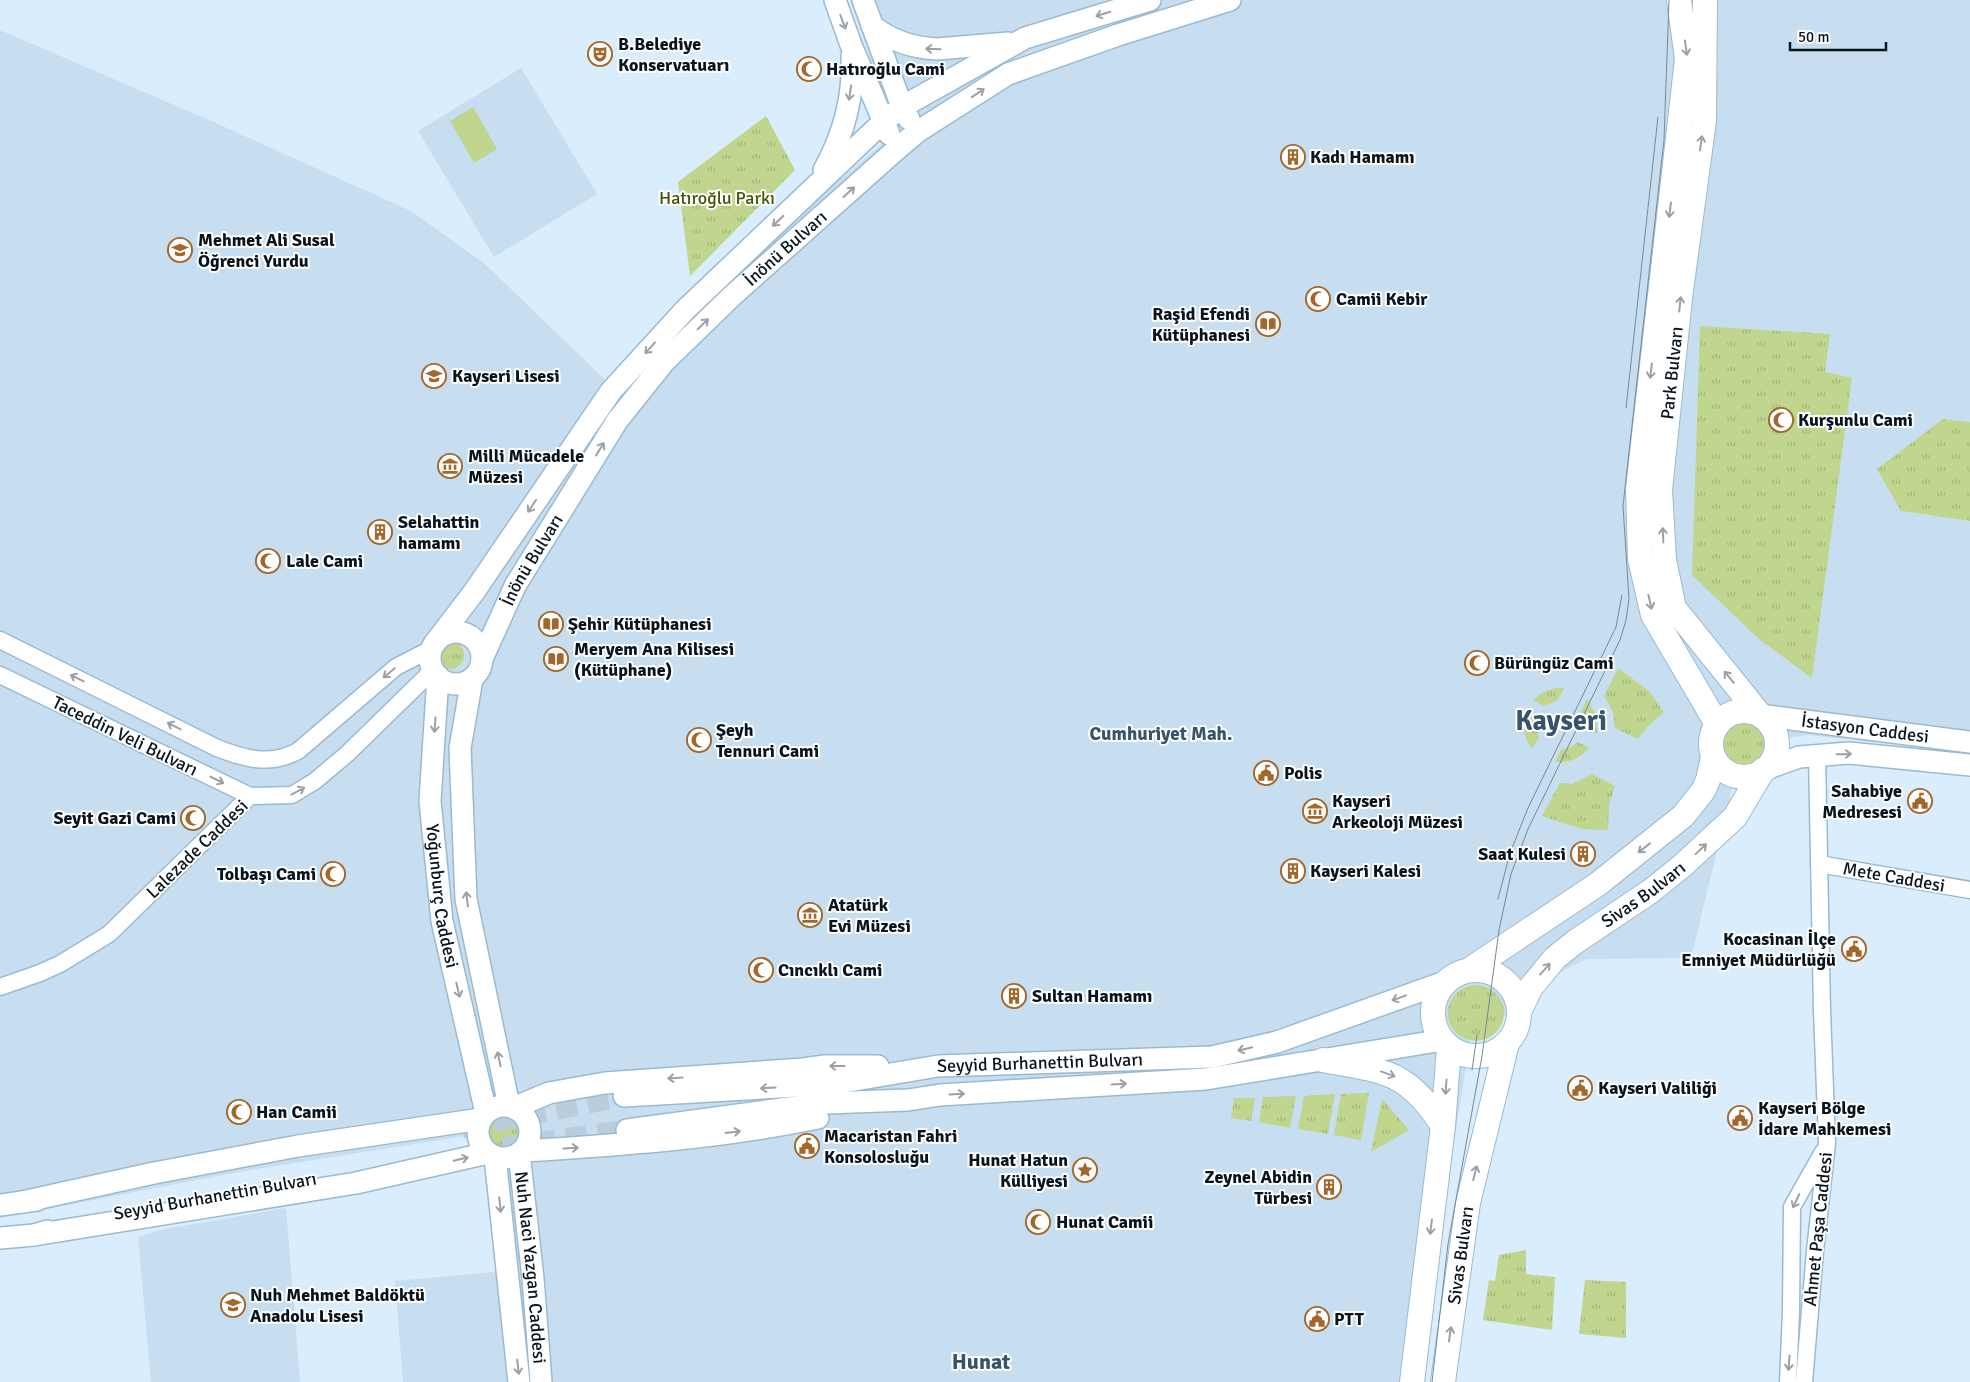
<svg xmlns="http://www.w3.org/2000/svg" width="1970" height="1382" viewBox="0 0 1970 1382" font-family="Signika,sans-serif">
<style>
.built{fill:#c6deef}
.grass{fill:url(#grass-tufts)}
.garden{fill:#c0d58e}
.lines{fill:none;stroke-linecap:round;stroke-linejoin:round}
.major-tunnel{stroke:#bacddc;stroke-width:21;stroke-dasharray:21 11;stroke-linecap:butt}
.minor-casing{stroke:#9abad3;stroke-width:19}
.major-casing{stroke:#9abad3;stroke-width:24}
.highway-casing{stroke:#9abad3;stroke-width:26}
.minor{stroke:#fff;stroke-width:16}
.major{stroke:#fff;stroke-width:21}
.highway{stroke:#fff;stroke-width:24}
.tram{stroke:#788895;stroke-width:1}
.oneway{stroke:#9da1a5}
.labels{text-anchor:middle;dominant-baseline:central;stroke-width:4;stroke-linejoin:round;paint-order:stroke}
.poi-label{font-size:18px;font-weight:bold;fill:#09151e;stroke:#fff;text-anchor:start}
.park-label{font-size:18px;fill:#435300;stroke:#fff}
.street-label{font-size:18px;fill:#09151e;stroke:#fff}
.neighbourhood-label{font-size:19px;font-weight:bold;fill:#37546a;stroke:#fff}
.district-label{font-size:22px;font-weight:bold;fill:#37546a;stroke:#fff}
.town-label{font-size:28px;font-weight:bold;fill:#37546a;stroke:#fff}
</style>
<defs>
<pattern id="grass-tufts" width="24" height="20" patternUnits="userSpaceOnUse" patternTransform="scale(1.25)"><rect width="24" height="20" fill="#c0d58e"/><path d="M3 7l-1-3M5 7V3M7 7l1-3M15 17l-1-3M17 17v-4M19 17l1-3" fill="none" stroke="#a4b67a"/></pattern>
</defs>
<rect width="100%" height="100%" fill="#d9edfd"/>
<!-- built -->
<g class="built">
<path d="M 850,0 L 1970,0 L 1970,422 L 1943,419 L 1901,511 L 1970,521 L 1970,753 L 1808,735 L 1743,744 L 1691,958 L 1587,959 L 1560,972 L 1549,981 L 1541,990 L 1527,1019 L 1475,1012 L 1451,1160 L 1423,1382 L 403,1382 L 395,1281 L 515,1270 L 503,1130 L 239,1172 L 0,1218 L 0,30 L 218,124 L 411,211 L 485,264 L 621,395 L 741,271 L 834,185 L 898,130 L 878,81 Z"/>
<path d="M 521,68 L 597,194 L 494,257 L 418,131 Z"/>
<path d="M 286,1208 L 300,1382 L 151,1382 L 138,1237 L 164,1229 Z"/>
</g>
<!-- grass -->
<g class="grass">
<path d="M 766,116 L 795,170 L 690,276 L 678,182 Z"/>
<path d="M 1700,326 L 1830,334 L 1825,372 L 1852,378 L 1812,678 L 1760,640 L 1692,575 Z"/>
<path d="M 1943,419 L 1970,422 L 1970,521 L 1901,511 L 1877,469 Z"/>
<circle cx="450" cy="655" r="14"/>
<path d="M 1618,668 L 1649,691 L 1664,712 L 1648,726 L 1638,739 L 1615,728 L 1613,712 L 1604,696 Z"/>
<path d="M 1556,688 L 1564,688 L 1558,700 L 1544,706 L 1533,700 L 1543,692 Z"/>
<path d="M 1587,699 L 1596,715 L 1597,733 L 1585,727 L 1581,712 Z"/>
<path d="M 1525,714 L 1536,720 L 1536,729 L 1539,737 L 1532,749 C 1524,739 1522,727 1525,714 Z"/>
<circle cx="1744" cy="744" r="21"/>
<path d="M 1578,742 L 1589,748 C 1580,759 1569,763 1555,762 L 1561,750 L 1571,747 Z"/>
<path d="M 1592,774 L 1615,786 L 1609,804 L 1608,830 L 1582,829 L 1542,816 L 1560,783 L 1572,784 Z"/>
<circle cx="1476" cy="1013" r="28"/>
<path d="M 1369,1093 L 1361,1140 L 1334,1135 L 1341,1094 Z"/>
<path d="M 1335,1094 L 1328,1134 L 1298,1129 L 1304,1096 Z"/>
<path d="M 1296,1096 L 1290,1128 L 1259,1122 L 1263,1097 Z"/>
<path d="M 1234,1098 L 1255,1098 L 1251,1121 L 1231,1118 Z"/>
<path d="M 1382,1099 L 1409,1130 L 1371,1152 Z"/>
<circle cx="504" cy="1132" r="15"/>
<path d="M 1526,1250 L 1526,1274 L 1555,1277 L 1552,1330 L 1483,1320 L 1489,1280 L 1495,1281 L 1499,1255 Z"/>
<path d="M 1585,1280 L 1626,1282 L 1626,1338 L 1579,1334 Z"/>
</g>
<!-- garden -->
<path class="garden" d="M 473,107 L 497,149 L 474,163 L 450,121 Z"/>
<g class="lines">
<!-- major-tunnel -->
<g class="major-tunnel">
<path d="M 462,1128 L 624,1096"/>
<path d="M 471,1152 L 627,1130"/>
</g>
<defs>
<g id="minor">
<path d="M 0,640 L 217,748 C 245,759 270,766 298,751 L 396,667 L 431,649"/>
<path d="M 0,675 L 250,796"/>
<path d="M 1819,864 L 1970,890"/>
<path d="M 0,987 L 40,973 L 60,964 L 109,934 L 250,796 L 292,795 L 315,781 L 347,754 L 433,670"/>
<path d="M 1788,1382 L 1791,1312 L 1792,1207 L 1823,1152"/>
<path d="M 1804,1382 L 1815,1251 L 1827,1143 L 1822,1010 L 1817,755"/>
</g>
<g id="major">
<path d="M 835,0 L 851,45 L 889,134"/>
<path d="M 863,0 L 902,107 L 909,119"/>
<path d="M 872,26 C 892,41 912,48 937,49 L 1008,43"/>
<path d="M 824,170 C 843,136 854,96 852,56"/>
<circle cx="456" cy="658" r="26"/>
<path d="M 435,643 L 474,592 L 611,391 L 685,310 L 883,122 L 902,107 L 1025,38 L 1150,0"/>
<path id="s1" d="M 482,659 L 515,586 L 617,421 L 664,362 L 732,296 L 897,149 L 917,132 L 1008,74 L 1118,35 L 1230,0"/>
<path id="s2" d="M 438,676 L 430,801 L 442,921 L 486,1113"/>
<path d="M 472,679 L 460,748 L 466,899 L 509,1106"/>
<path id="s3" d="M 1760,715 L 1970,742"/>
<path d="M 1763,770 L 1799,757 L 1849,753 L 1970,765"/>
<path id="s4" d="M 624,1096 L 831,1084 L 938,1066 L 1212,1057 L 1277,1042 L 1445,982"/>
<circle cx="504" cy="1132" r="26"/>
<path d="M 513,1108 L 549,1093 L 605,1083 L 803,1069 L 825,1066 L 878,1066"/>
<path d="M 627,1130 L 826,1103 L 908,1100 L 940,1095 L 1206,1079 L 1443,1040"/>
<path d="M 523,1151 C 622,1145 720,1138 818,1118"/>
<path id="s5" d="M 519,1153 L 533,1278 L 541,1382"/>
<path d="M 495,1157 L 519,1382"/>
<path d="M 22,1202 L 154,1173 L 298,1146 L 481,1119"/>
<path d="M 0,1205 L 37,1200"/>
<path d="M 34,1235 L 356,1183 L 488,1153"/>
<path d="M 0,1238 L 34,1235 L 47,1231"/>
</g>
<g id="highway">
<path d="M 1679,0 L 1687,59 L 1638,488 L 1640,559 L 1653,615 L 1717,724"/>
<path d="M 1705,0 L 1704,121 L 1680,298 L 1660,490 L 1664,560 L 1674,608 L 1760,715"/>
<circle cx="1744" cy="744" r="33"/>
<circle cx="1476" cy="1013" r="43"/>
<path d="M 1469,970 L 1598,884 L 1683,816 L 1703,791 L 1708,780 L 1713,757"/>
<path id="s6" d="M 1520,1010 L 1531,987 L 1555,958 L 1575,942 L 1651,891 L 1682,866 L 1735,817 L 1763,770"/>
<path d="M 1323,1060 C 1385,1072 1406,1069 1443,1126"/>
<path d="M 1412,1382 L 1443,1126 L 1449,1047"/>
<path id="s7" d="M 1443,1382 L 1468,1203 L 1507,1043"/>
</g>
</defs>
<!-- minor casing -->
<use href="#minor" class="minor-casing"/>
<!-- major casing -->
<use href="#major" class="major-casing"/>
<!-- highway casing -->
<use href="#highway" class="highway-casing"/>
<!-- minor -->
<use href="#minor" class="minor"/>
<!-- major -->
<use href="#major" class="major"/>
<!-- highway -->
<use href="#highway" class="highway"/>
<!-- tram -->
<g class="tram">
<path d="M 1626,408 L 1658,117"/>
<path d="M 1498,899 L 1510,853 L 1528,808 L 1616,627 L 1622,595"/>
<path d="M 1472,1070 L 1477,1035"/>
<path d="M 1432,1382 L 1448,1244 L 1482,1056 L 1499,930 L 1511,874 L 1528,829 L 1620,640 L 1626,620 L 1629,599 L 1623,506 L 1664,140 L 1669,0"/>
</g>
</g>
<!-- one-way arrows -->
<defs><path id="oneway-shaft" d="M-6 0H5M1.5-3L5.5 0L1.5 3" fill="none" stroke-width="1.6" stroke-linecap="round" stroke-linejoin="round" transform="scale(1.25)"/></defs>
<g class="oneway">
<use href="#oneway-shaft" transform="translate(1103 14) rotate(163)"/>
<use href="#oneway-shaft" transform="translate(843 22) rotate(69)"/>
<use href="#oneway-shaft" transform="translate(1686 48) rotate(82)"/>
<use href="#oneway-shaft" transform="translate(933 49) rotate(-178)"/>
<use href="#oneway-shaft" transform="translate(850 93) rotate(98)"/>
<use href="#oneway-shaft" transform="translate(978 93) rotate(-33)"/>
<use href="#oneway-shaft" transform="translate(1701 143) rotate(-82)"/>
<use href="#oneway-shaft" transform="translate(849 192) rotate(-42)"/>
<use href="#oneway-shaft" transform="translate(1670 210) rotate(97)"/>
<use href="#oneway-shaft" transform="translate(778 221) rotate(136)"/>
<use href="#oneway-shaft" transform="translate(1680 304) rotate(-84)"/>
<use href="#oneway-shaft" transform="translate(703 324) rotate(-44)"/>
<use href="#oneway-shaft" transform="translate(650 348) rotate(132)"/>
<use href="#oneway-shaft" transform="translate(1651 371) rotate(97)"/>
<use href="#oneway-shaft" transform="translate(600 449) rotate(-58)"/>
<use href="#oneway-shaft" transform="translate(532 506) rotate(124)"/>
<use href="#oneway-shaft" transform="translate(1663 535) rotate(-93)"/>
<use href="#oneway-shaft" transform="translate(1650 602) rotate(77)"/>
<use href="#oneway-shaft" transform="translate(389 673) rotate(141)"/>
<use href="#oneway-shaft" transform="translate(1729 677) rotate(-129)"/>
<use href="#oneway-shaft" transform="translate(77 678) rotate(-154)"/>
<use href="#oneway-shaft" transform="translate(435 725) rotate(94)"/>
<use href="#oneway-shaft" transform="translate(174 726) rotate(-153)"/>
<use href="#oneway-shaft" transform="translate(1844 754) rotate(-1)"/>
<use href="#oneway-shaft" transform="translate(217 780) rotate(26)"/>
<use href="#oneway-shaft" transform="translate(298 791) rotate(-28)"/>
<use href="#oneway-shaft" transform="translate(1644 848) rotate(142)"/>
<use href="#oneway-shaft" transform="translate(1701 849) rotate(-43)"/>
<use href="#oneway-shaft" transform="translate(467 899) rotate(-97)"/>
<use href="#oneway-shaft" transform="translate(1545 969) rotate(-49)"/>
<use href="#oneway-shaft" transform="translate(458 990) rotate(77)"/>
<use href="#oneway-shaft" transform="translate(1399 998) rotate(160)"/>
<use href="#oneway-shaft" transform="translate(1245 1049) rotate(167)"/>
<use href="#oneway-shaft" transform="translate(499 1059) rotate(-102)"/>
<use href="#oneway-shaft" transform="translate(837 1066) rotate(-180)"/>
<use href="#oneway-shaft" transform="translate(1388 1074) rotate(20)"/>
<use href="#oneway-shaft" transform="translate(675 1078) rotate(176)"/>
<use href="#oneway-shaft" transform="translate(1119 1084) rotate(-3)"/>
<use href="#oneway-shaft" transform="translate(1446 1087) rotate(94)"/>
<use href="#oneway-shaft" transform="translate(768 1088) rotate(177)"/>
<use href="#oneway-shaft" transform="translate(957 1094) rotate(-3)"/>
<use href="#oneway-shaft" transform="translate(733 1132) rotate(-7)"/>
<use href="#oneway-shaft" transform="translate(571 1148) rotate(-3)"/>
<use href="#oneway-shaft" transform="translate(461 1159) rotate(-13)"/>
<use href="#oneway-shaft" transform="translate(1475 1173) rotate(-76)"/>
<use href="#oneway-shaft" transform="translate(1796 1201) rotate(115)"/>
<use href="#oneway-shaft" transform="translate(500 1205) rotate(84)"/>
<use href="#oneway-shaft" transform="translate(1431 1227) rotate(97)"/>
<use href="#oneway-shaft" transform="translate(1450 1334) rotate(-82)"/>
<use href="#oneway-shaft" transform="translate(1789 1363) rotate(94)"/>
<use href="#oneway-shaft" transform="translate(518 1367) rotate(84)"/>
</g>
<!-- icons -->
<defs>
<symbol id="theatre-ring" viewBox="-11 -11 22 22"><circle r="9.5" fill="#fff" stroke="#a4672b" stroke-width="1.5"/><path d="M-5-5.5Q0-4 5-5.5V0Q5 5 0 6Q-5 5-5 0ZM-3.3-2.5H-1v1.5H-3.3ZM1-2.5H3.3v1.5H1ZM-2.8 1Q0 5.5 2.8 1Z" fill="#a4672b"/></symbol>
<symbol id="mosque-ring" viewBox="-11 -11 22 22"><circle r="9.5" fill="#fff" stroke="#a4672b" stroke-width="1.5"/><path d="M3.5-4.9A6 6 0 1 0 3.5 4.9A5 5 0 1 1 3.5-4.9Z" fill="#a4672b"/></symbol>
<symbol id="building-ring" viewBox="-11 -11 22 22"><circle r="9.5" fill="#fff" stroke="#a4672b" stroke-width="1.5"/><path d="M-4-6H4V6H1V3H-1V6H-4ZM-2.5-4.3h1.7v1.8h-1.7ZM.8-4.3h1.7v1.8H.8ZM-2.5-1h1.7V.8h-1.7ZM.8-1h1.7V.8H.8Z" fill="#a4672b"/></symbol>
<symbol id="school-ring" viewBox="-11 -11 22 22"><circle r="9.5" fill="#fff" stroke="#a4672b" stroke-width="1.5"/><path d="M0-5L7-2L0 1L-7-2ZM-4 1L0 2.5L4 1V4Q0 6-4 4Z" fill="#a4672b"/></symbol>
<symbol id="library-ring" viewBox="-11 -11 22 22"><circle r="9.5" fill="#fff" stroke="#a4672b" stroke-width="1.5"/><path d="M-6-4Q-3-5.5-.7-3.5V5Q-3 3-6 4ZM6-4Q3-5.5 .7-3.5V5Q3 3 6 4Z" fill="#a4672b"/></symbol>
<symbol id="museum-ring" viewBox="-11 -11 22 22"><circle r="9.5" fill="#fff" stroke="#a4672b" stroke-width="1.5"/><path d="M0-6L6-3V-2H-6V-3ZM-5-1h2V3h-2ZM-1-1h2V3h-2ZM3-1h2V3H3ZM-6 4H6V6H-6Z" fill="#a4672b"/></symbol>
<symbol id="civic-ring" viewBox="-11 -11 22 22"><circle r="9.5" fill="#fff" stroke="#a4672b" stroke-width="1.5"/><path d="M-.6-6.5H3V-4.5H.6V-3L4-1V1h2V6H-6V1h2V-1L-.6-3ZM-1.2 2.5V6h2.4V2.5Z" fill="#a4672b"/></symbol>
<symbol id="sight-ring" viewBox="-11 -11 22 22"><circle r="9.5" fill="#fff" stroke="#a4672b" stroke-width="1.5"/><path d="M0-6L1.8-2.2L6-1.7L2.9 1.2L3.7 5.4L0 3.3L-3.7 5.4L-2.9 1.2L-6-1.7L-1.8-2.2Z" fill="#a4672b"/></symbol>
</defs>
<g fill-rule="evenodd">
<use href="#theatre-ring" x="586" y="40" width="28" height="28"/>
<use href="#mosque-ring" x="795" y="55" width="28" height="28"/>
<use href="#building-ring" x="1279" y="143" width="28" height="28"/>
<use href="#school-ring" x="166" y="236" width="28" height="28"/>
<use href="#mosque-ring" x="1304" y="285" width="28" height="28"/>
<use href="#library-ring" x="1254" y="310" width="28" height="28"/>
<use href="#school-ring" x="420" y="362" width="28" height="28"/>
<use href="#mosque-ring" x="1767" y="406" width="28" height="28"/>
<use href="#museum-ring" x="436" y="452" width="28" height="28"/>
<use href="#building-ring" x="366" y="518" width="28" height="28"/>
<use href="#mosque-ring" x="254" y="547" width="28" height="28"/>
<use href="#library-ring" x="537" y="610" width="28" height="28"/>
<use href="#library-ring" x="542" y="645" width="28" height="28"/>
<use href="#mosque-ring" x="1463" y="649" width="28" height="28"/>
<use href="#mosque-ring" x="685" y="726" width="28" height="28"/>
<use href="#civic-ring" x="1252" y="759" width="28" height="28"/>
<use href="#civic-ring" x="1906" y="787" width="28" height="28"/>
<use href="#museum-ring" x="1301" y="797" width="28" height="28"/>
<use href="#mosque-ring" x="179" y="804" width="28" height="28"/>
<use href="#building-ring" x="1569" y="840" width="28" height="28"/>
<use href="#building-ring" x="1279" y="857" width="28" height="28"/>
<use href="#mosque-ring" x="319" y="860" width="28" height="28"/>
<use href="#museum-ring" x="796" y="901" width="28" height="28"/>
<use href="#civic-ring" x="1840" y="935" width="28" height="28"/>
<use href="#mosque-ring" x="747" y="956" width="28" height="28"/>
<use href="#building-ring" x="1000" y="982" width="28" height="28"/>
<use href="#civic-ring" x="1566" y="1074" width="28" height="28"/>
<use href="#mosque-ring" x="225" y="1098" width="28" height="28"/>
<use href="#civic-ring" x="1726" y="1104" width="28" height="28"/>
<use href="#civic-ring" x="793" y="1132" width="28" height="28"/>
<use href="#sight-ring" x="1071" y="1156" width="28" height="28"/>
<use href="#building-ring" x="1315" y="1173" width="28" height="28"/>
<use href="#mosque-ring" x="1024" y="1208" width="28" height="28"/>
<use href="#school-ring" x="219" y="1291" width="28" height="28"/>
<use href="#civic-ring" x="1303" y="1305" width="28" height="28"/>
</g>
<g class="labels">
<!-- poi labels -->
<g class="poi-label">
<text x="618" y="44">B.Belediye<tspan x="618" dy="21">Konservatuarı</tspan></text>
<text x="826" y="69">Hatıroğlu Cami</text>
<text x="1310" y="157">Kadı Hamamı</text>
<text x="198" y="240">Mehmet Ali Susal<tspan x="198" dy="21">Öğrenci Yurdu</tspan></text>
<text x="1336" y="299">Camii Kebir</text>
<text x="1250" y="314" text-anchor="end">Raşid Efendi<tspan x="1250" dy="21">Kütüphanesi</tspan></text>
<text x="452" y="376">Kayseri Lisesi</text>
<text x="1798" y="420">Kurşunlu Cami</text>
<text x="468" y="456">Milli Mücadele<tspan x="468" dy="21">Müzesi</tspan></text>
<text x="398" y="522">Selahattin<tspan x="398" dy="21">hamamı</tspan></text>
<text x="286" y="561">Lale Cami</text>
<text x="568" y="624">Şehir Kütüphanesi</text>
<text x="574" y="649">Meryem Ana Kilisesi<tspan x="574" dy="21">(Kütüphane)</tspan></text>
<text x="1494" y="663">Bürüngüz Cami</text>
<text x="716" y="730">Şeyh<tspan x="716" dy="21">Tennuri Cami</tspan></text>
<text x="1284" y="773">Polis</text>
<text x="1902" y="791" text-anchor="end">Sahabiye<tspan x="1902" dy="21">Medresesi</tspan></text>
<text x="1332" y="801">Kayseri<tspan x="1332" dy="21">Arkeoloji Müzesi</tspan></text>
<text x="176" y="818" text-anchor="end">Seyit Gazi Cami</text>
<text x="1566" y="854" text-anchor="end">Saat Kulesi</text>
<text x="1310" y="871">Kayseri Kalesi</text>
<text x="316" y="874" text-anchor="end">Tolbaşı Cami</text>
<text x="828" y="905">Atatürk<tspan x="828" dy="21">Evi Müzesi</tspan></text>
<text x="1836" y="939" text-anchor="end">Kocasinan İlçe<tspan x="1836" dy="21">Emniyet Müdürlüğü</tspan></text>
<text x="778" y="970">Cıncıklı Cami</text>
<text x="1032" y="996">Sultan Hamamı</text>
<text x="1598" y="1088">Kayseri Valiliği</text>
<text x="1758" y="1108">Kayseri Bölge<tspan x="1758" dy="21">İdare Mahkemesi</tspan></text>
<text x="256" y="1112">Han Camii</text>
<text x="824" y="1136">Macaristan Fahri<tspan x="824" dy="21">Konsolosluğu</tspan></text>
<text x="1068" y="1160" text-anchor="end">Hunat Hatun<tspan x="1068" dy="21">Külliyesi</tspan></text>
<text x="1312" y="1177" text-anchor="end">Zeynel Abidin<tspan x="1312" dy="21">Türbesi</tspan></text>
<text x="1056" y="1222">Hunat Camii</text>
<text x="250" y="1295">Nuh Mehmet Baldöktü<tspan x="250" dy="21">Anadolu Lisesi</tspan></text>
<text x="1334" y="1319">PTT</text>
</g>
<!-- park labels -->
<g class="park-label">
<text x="717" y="198">Hatıroğlu Parkı</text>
</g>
<!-- street labels -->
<g class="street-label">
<text stroke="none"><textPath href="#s1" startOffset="516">İnönü Bulvarı</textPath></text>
<text transform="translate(1672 373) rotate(-84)">Park Bulvarı</text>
<text stroke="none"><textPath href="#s1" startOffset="111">İnönü Bulvarı</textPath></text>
<text stroke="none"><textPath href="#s3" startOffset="106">İstasyon Caddesi</textPath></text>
<text transform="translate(125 736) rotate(26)">Taceddin Veli Bulvarı</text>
<text transform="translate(197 849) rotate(-44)">Lalezade Caddesi</text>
<text transform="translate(1894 877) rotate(10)">Mete Caddesi</text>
<text stroke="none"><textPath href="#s6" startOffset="172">Sivas Bulvarı</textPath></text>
<text stroke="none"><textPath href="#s2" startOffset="221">Yoğunburç Caddesi</textPath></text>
<text stroke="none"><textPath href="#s4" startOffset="418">Seyyid Burhanettin Bulvarı</textPath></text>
<text transform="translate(215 1196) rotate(-10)">Seyyid Burhanettin Bulvarı</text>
<text transform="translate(1818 1229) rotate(-84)">Ahmet Paşa Caddesi</text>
<text stroke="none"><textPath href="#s7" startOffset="128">Sivas Bulvarı</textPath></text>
<text stroke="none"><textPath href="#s5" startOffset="115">Nuh Naci Yazgan Caddesi</textPath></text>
</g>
<!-- neighbourhood labels -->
<g class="neighbourhood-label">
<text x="1161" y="734">Cumhuriyet Mah.</text>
</g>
<!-- district labels -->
<g class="district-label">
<text x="981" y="1361">Hunat</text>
</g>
<!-- town labels -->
<g class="town-label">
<text x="1561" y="721">Kayseri</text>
</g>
</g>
<!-- scale -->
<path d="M1790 42v8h96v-8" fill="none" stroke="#09151e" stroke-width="2.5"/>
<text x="1798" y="42" font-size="15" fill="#09151e" stroke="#ffffff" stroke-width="4" paint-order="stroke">50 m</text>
</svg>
